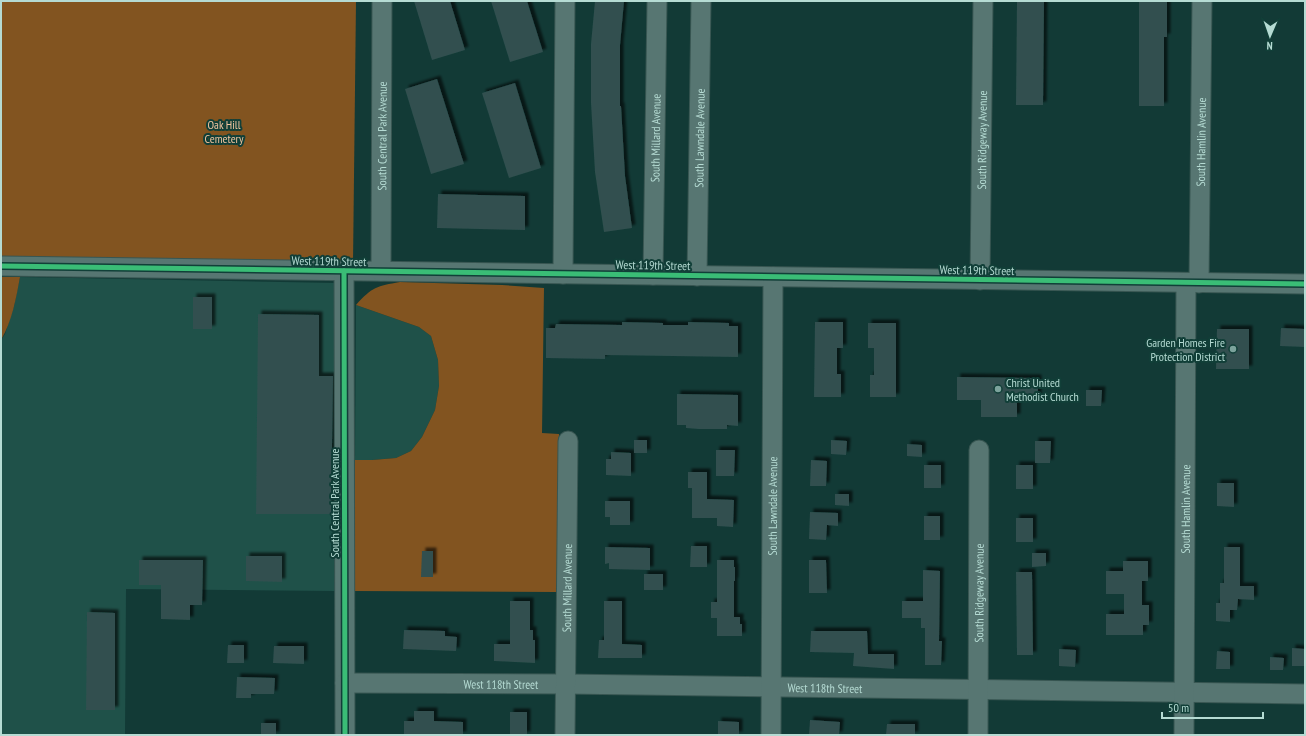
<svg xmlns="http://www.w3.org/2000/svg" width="1306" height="736" viewBox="0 0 1306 736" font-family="'PT Sans Narrow',sans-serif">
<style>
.built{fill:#1f5149}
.green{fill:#825420}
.building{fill:#30504f;filter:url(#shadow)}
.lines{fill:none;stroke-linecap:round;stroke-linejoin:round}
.minor-casing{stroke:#385652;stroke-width:21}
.minor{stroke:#577672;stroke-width:19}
.cycleway-casing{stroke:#113f38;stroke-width:8}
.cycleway{stroke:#3abd76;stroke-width:5}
.poi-dot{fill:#7ca39c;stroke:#113f38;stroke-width:1.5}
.labels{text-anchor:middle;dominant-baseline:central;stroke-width:4;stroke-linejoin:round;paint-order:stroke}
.park-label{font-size:12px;fill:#f1c49f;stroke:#113f38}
.street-label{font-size:12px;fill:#b5dbd3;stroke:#113f38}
.poi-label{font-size:12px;fill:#b5dbd3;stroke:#113f38;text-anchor:end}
</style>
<defs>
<filter id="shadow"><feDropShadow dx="3.5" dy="-3.5" stdDeviation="1" flood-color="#0009"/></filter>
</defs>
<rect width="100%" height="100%" fill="#123a36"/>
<!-- built -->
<g class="built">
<path d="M 20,277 L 336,283 L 336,591 L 126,589 L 125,735 L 1,735 L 1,340 L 5,334 L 14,306 Z"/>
<path d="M 356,305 L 419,327 L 431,336 L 438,360 L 439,386 L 435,410 L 422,437 L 411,451 L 396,458 L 372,460 L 355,460 Z"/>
</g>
<!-- green -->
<g class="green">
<path d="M 1,1 L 356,1 L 353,263 L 1,256 Z"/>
<path d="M 1,277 L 20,277 C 16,299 12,321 1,340 Z"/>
<path d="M 400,282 L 502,285 L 544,288 L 542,433 L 559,434 L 557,592 L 354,591 L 355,460 L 372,460 L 396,458 L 411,451 L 422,437 L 435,410 L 439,386 L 438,360 L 431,336 L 419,327 L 356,305 C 372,287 377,286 400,282 Z"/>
</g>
<!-- building -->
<g class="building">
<path d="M 414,1 L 450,1 L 465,50 L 432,60 Z"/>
<path d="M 491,1 L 527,1 L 543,52 L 510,62 Z"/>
<path d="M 595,1 L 624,1 L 620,45 L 620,106 L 621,106 L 625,176 L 632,228 L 604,232 L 595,172 L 591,103 L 591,44 Z"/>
<path d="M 1017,1 L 1044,1 L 1043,105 L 1016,105 Z"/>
<path d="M 1139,1 L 1167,1 L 1167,37 L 1164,37 L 1164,106 L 1139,106 Z"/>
<path d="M 437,79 L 464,164 L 431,174 L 405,89 Z"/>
<path d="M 515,83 L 541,168 L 509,178 L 482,93 Z"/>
<path d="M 438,194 L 525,196 L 525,230 L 437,228 Z"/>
<rect x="193" y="297" width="19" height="32"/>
<path d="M 258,314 L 319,315 L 319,376 L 333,376 L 331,514 L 256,514 Z"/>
<path d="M 622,322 L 663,323 L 663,325 L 688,325 L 688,322 L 729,323 L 729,326 L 738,326 L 738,357 L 605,355 L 605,359 L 546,358 L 546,328 L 555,328 L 556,324 L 622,325 Z"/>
<path d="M 815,322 L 843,322 L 843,348 L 837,348 L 837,374 L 841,374 L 841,397 L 814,397 Z"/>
<path d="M 868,323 L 896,323 L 896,397 L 870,397 L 870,375 L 874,375 L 874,348 L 868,348 Z"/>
<path d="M 1281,328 L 1305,329 L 1305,347 L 1280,346 Z"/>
<path d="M 1217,329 L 1249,329 L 1249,369 L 1216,369 Z"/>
<path d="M 957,377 L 1038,378 L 1038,401 L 1017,401 L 1017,417 L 981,417 L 981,400 L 957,400 Z"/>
<path d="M 1086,390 L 1102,390 L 1101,406 L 1086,406 Z"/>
<path d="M 677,394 L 738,395 L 738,426 L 727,425 L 727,429 L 699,429 L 686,428 L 686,425 L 677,425 Z"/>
<rect x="634" y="440" width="13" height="13"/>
<path d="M 831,440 L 847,441 L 846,455 L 831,454 Z"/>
<path d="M 1035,441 L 1051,441 L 1050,463 L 1035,463 Z"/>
<path d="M 907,444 L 922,445 L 922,457 L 907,456 Z"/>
<path d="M 716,450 L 735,450 L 734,476 L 716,476 Z"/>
<path d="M 611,452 L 631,453 L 631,476 L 606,475 L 606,459 L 611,459 Z"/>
<path d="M 811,460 L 827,461 L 826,486 L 810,486 Z"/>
<rect x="924" y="465" width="17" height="23"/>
<rect x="1016" y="465" width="17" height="24"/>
<path d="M 688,472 L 707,472 L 707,499 L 734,500 L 733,527 L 717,526 L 717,518 L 692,518 L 692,488 L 688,488 Z"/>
<path d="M 1217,483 L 1234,483 L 1234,507 L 1217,506 Z"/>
<path d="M 835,494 L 849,494 L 849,506 L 835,505 Z"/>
<path d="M 605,501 L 630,501 L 630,525 L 610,525 L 610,517 L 605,517 Z"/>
<path d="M 810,512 L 838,513 L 838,526 L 827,525 L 826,540 L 809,539 Z"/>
<rect x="924" y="516" width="16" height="24"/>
<rect x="1016" y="518" width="17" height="24"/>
<path d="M 691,546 L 707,546 L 707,567 L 690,567 Z"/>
<path d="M 605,547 L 650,548 L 650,570 L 609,569 L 609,563 L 605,564 Z"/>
<path d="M 1224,547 L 1240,547 L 1240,586 L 1254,586 L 1254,600 L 1238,599 L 1237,610 L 1230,610 L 1230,622 L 1216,621 L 1216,603 L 1220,603 L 1220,583 L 1224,583 Z"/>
<path d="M 422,551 L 433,551 L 433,577 L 421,577 Z"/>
<path d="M 1032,553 L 1046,553 L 1046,566 L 1032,567 Z"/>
<path d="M 246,556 L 282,556 L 282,582 L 246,581 Z"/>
<path d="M 139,560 L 203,560 L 202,605 L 190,605 L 190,620 L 161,619 L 161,585 L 139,585 Z"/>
<path d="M 717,560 L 734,560 L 734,567 L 735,567 L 735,581 L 734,581 L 734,617 L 740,617 L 740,624 L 742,624 L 742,636 L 717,636 L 717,618 L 711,618 L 711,602 L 717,602 Z"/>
<path d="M 809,560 L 826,560 L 827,593 L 809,593 Z"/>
<path d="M 1123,561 L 1148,561 L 1148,581 L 1142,581 L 1142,605 L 1149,605 L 1149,625 L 1143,625 L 1143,635 L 1106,635 L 1106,614 L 1124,614 L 1124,594 L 1106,594 L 1106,571 L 1123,571 Z"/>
<path d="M 923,570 L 940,571 L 939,641 L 942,641 L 941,665 L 925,665 L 925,628 L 921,628 L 921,618 L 902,618 L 902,601 L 923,601 Z"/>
<path d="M 1016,572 L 1032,572 L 1033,655 L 1017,655 Z"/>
<rect x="644" y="574" width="19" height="16"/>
<path d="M 510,601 L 530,601 L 530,630 L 533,630 L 533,640 L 535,640 L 535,663 L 494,661 L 494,644 L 510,644 Z"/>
<path d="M 604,601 L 622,601 L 622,644 L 642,645 L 642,658 L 598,658 L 599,640 L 604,640 Z"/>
<path d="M 87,612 L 115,613 L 115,710 L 86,710 Z"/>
<path d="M 404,630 L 445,631 L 445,636 L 457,637 L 456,651 L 403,649 Z"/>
<path d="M 811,631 L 867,631 L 868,654 L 894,654 L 894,669 L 853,666 L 854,653 L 810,652 Z"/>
<path d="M 228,645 L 244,645 L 244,663 L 227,663 Z"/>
<path d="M 274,646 L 304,646 L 304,664 L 273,663 Z"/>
<path d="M 1292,648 L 1305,649 L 1305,666 L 1292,666 Z"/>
<path d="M 1059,649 L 1076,650 L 1075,667 L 1059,666 Z"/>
<path d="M 1217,651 L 1230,652 L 1230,669 L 1216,669 Z"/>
<path d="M 1270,657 L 1284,658 L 1283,670 L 1270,670 Z"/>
<path d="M 237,677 L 275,678 L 274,694 L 251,694 L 251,698 L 236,698 Z"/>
<path d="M 414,711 L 434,711 L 434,721 L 463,722 L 463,735 L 404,735 L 404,721 L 414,721 Z"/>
<rect x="510" y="712" width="17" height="23"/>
<path d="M 810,720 L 840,722 L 839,735 L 809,735 Z"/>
<path d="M 718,721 L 739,722 L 739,735 L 718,735 Z"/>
<rect x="261" y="723" width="15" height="12"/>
<path d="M 887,724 L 915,724 L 915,735 L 886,735 Z"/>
</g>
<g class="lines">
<defs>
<g id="minor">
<path d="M 1,266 L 1305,284"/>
<path d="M 344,271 L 345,735"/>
<path id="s1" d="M 381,271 L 382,1"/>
<path d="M 563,274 L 565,1"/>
<path id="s2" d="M 653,275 L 657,1"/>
<path id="s3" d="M 697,276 L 701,1"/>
<path id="s4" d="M 980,280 L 983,1"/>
<path id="s5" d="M 1199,283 L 1202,1"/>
<path id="s6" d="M 345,683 L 566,684 L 1305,694"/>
<path id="s7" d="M 565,735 L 568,441"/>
<path id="s8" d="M 771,735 L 773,277"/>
<path id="s9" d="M 978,735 L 979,450"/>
<path id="s10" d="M 1184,735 L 1186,283"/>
</g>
</defs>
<!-- minor casing -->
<use href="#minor" class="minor-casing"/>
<!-- minor -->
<use href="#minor" class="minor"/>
<defs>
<g id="cycleway">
<path d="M 1,266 L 1305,284"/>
<path d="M 344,271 L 345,735"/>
</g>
</defs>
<!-- cycleway casing -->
<use href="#cycleway" class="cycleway-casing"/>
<!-- cycleway -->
<use href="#cycleway" class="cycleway"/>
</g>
<!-- markers -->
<g class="poi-dot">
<circle cx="1233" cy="349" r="4"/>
<circle cx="998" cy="389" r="4"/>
</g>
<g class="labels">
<!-- park labels -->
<g class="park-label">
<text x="224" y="124">Oak Hill<tspan x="224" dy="14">Cemetery</tspan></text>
</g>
<!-- street labels -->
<g class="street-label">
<text stroke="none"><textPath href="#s1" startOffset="135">South Central Park Avenue</textPath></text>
<text stroke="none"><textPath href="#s2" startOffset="137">South Millard Avenue</textPath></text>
<text stroke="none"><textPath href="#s3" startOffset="138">South Lawndale Avenue</textPath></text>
<text stroke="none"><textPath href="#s4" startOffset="140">South Ridgeway Avenue</textPath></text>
<text stroke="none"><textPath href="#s5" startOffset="141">South Hamlin Avenue</textPath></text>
<text transform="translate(329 261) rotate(1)">West 119th Street</text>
<text transform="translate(653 265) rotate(1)">West 119th Street</text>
<text transform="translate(977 270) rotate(1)">West 119th Street</text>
<text transform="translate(334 503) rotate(-90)">South Central Park Avenue</text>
<text stroke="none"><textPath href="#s8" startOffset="229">South Lawndale Avenue</textPath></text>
<text stroke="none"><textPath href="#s10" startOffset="226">South Hamlin Avenue</textPath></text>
<text stroke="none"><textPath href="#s7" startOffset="147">South Millard Avenue</textPath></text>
<text stroke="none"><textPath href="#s9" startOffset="142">South Ridgeway Avenue</textPath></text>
<text stroke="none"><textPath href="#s6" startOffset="156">West 118th Street</textPath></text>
<text stroke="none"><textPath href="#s6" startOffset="480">West 118th Street</textPath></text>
</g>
<!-- poi labels -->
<g class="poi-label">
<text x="1225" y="342">Garden Homes Fire<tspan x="1225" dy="14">Protection District</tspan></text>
<text x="1006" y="382" text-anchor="start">Christ United<tspan x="1006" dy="14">Methodist Church</tspan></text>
</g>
</g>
<!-- border -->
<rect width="1306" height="736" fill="none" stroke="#b5dbd3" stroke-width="4"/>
<!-- north arrow -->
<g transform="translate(1270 36) rotate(182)" stroke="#113f38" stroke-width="3" paint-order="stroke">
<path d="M0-3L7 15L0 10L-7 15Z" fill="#b5dbd3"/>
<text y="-6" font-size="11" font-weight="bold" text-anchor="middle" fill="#b5dbd3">N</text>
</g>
<!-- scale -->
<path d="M1162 712v6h101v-6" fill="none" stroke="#b5dbd3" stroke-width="2"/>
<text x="1168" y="712" font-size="12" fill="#b5dbd3" stroke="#113f38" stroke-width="3" paint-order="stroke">50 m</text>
</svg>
